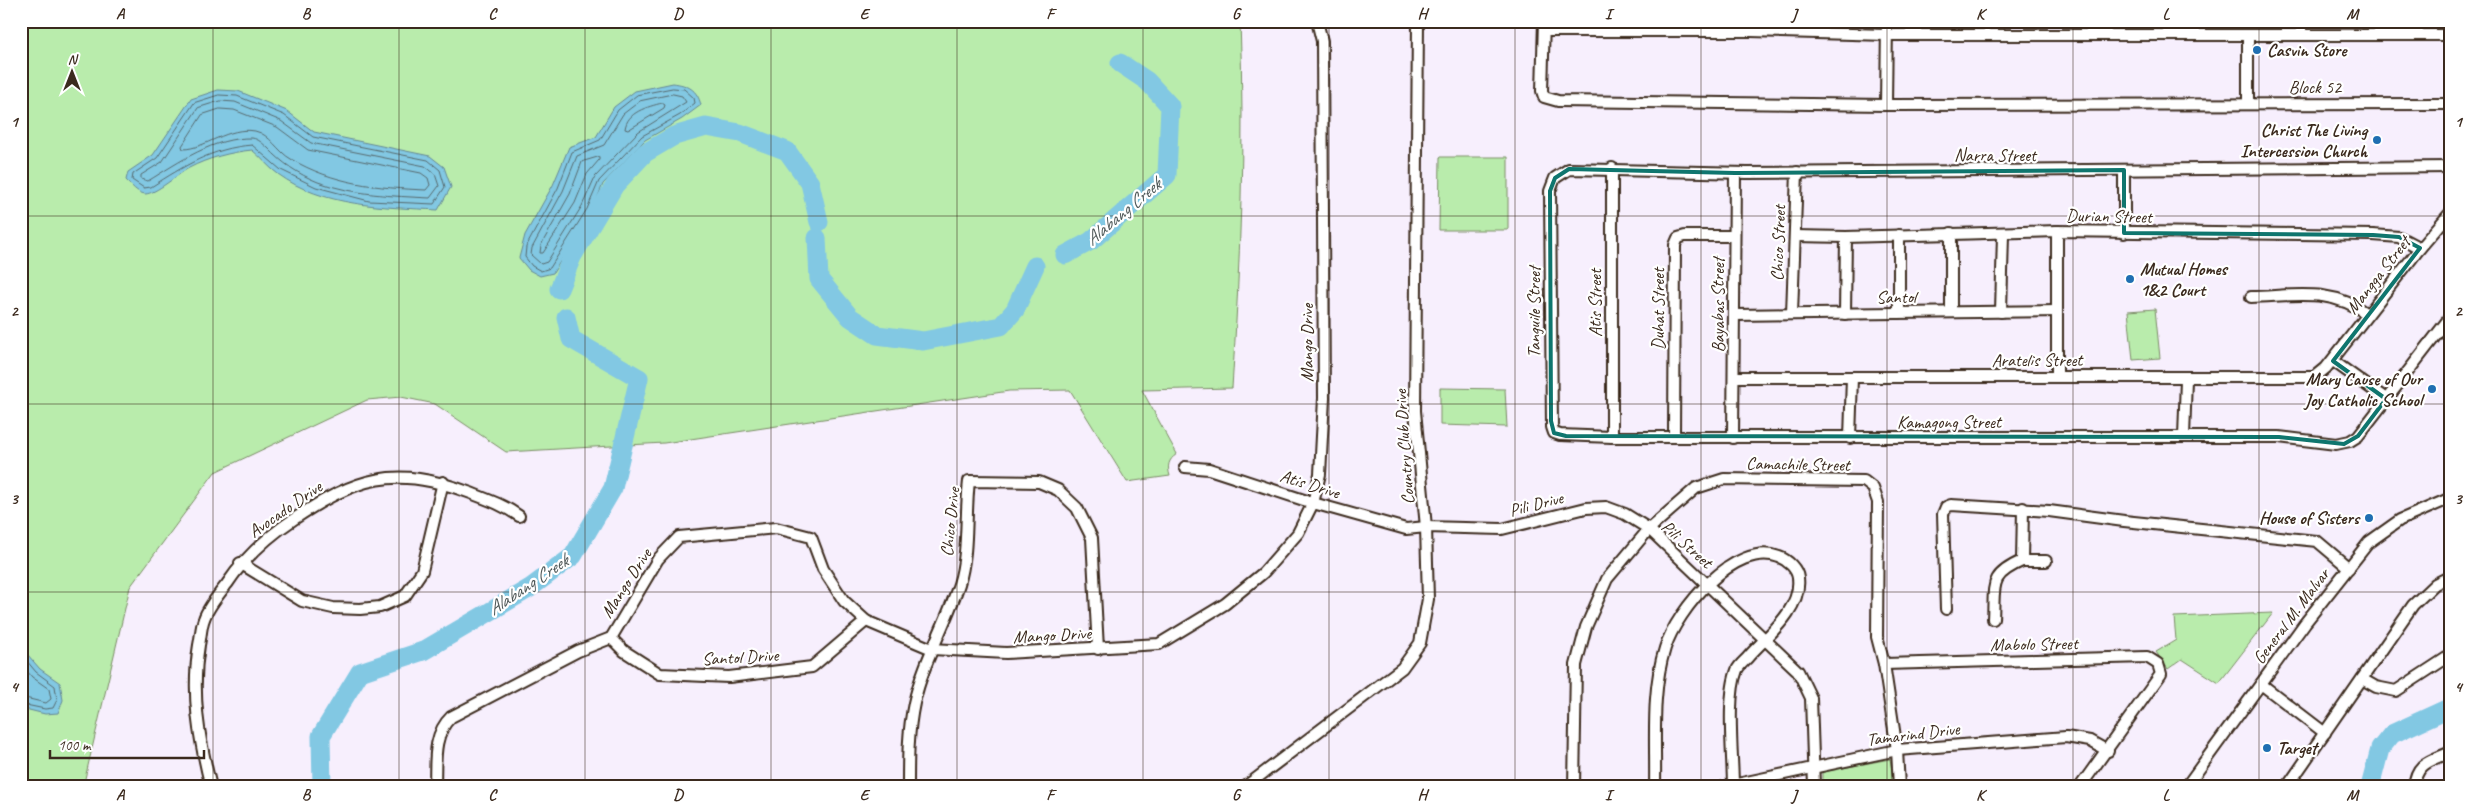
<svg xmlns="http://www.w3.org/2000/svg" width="2472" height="808" viewBox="0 0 2472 808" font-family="Caveat,sans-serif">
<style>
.green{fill:#b9ecac;stroke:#7a8b65}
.water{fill:#82c8e3;stroke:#668994}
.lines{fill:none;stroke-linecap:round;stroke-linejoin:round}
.shore{stroke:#57696d;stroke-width:1}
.river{stroke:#82c8e3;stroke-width:19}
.minor-casing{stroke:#3b2a1e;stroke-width:14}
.minor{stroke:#fff;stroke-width:10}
.marked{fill:none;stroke:#0f766e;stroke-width:4;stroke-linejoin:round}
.grid{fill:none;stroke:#3b2a1e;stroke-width:1;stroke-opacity:0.55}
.poi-dot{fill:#1f6fb2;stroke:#fff;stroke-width:2}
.labels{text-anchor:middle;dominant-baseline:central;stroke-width:4.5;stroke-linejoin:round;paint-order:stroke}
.poi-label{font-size:18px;font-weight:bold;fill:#3b2a1e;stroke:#fff;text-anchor:start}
.street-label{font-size:18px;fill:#3b2a1e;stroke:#fff}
.water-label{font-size:19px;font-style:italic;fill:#505959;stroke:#fff}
.neatline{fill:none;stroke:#3b2a1e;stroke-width:2}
.grid-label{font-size:16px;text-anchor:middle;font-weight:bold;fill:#3b2a1e}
</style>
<rect width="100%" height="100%" fill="#f7effd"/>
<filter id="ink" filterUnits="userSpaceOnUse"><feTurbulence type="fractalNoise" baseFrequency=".02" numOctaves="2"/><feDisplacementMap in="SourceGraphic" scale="10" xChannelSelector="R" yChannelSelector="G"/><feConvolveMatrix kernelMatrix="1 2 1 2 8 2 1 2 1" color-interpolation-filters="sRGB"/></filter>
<g filter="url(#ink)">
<!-- green -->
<g class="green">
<path d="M 21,21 L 1240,21 C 1245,144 1240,266 1232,388 L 1142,390 L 1177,454 C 1168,460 1167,466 1170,476 L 1127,482 L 1070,390 L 1009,391 L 664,443 L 506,452 L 435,404 L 401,397 L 367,400 L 215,472 L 130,587 L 83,787 L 21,787 Z"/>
<path d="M 1440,157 L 1508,157 L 1508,230 L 1439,230 Z"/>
<path d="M 2155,309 L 2160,358 L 2133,360 L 2128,311 Z"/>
<path d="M 1440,388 L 1505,389 L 1507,427 L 1440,425 Z"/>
<path d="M 2273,613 L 2219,683 L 2182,659 L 2168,669 L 2156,652 L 2176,640 L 2174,617 Z"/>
<path d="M 1890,759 L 1895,787 L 1822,787 L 1822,772 Z"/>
</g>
<!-- water -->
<g class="water">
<path d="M 673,83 C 688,85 697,89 701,105 L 682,119 L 645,140 L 603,184 L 592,211 L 553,273 L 540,276 L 529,270 L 519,258 L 525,235 L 553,185 L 569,147 L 596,137 L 614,107 L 635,91 Z"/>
<path d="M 218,90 L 238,91 L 287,111 L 314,132 L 430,156 L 444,167 L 451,187 L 438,210 C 384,207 323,207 278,174 C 268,167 261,157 252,150 C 231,152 208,158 189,168 C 178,174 156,194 145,194 C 137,193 131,185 126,180 L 128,172 L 153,155 L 191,99 Z"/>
<path d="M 21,647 L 40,669 L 60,683 L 63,700 L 58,713 L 45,714 L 21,708 Z"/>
</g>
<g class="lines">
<!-- shore -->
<g class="shore">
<path d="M 673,88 L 684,89 L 694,98 L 695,103 L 680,115 L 642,136 L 599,181 L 587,209 L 550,268 L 541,271 L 532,266 L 525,257 L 526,247 L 558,188 L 572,152 L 600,140 L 618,110 L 637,95 Z"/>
<path d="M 673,94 L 682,96 L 686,102 L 638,132 L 595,177 L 582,206 L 547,262 L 541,264 L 531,255 L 532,248 L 563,191 L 577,156 L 604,145 L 623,114 L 640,101 Z"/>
<path d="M 219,95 L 237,96 L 284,115 L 313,137 L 428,160 L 440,170 L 445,187 L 434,204 L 369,201 L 316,187 L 281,170 L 252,145 C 212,148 184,166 151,187 L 144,188 L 132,180 L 133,174 L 157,158 L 194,103 Z"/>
<path d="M 220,101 L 235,102 L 281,121 L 311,143 L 425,166 L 435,174 L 439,186 L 430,198 C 392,196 354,195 318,182 C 298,174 282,163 268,148 C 263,144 259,139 252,138 C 214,137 179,162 148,181 L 141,179 L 141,175 L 162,162 L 198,108 Z"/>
<path d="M 662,103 L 665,105 L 664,108 L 628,130 L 625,129 C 627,112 647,107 662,103 Z"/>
<path d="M 220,109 L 234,110 L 277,127 L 308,150 L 421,173 L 428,178 L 430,185 L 426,190 C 378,188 333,184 291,159 C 278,152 270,134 255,131 C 228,126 205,149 183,149 L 182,146 L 202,115 Z"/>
<path d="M 599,157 L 599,160 L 587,174 L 575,203 L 543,253 L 540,253 L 541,245 L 570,194 L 582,162 Z"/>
<path d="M 21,654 L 36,672 L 55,686 L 57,700 L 53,708 L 45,709 L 21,704"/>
<path d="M 21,664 L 32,677 L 49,689 L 51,699 L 46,703 L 21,697"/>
</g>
<!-- river -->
<g class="river">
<path d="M 817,238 L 819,279 L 850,317 L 877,335 L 923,341 L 1001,326 L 1015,310 L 1035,266"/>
<path d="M 1065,255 L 1091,241 L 1167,175 L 1170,106 L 1147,81 L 1120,63"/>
<path d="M 559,289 L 572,257 L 615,185 L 645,153 L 674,136 L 706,127 L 740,133 L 787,151 L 810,183 L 819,222"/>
<path d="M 322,787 L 321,736 L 360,672 L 423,651 L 530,588 L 573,556 L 613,488 L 639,378 L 571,339 L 566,317"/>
<path d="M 2370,787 L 2380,749 L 2392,734 L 2451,707"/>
</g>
<defs>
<g id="minor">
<path d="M 1544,21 L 1542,91 L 1544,97 L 1558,101 L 1886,105 L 2451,104"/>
<path d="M 1544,31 L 1750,31 L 1887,35 L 2451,35"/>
<path d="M 1815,32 L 1815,21"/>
<path d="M 2301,34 L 2301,21"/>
<path d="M 2248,35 L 2248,103"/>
<path d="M 1886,105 L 1887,21"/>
<path d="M 2451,167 L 1747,173 L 1569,169 L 1555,178 L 1550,191 L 1552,427 L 1554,433 L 1560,435 L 1612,437 L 2279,437 L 2336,444 L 2350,441 L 2358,436 L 2451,316"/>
<path d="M 2124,170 L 2124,233"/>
<path d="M 2057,231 L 2057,376"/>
<path d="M 1899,235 L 1899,313"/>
<path d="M 1795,236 L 1846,237 L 2057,231 L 2373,235 L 2399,237 L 2420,248"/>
<path d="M 2251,297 C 2294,296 2331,287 2367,314"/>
<path d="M 1951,312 L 1951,233"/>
<path d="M 2001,312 L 2003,234"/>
<path d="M 1792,314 L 1797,172"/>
<path d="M 1845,314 L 1846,237"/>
<path d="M 1735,315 L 2057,311"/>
<path d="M 2333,361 L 2386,399"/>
<path d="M 1734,377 L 2315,377 L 2326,368 L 2420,248 L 2451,212"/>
<path d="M 1612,437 L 1612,168"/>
<path d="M 1674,437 L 1675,245 L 1678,238 L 1685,236 L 1734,236"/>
<path d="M 2184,437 L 2186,379"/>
<path d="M 1733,438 L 1735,173"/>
<path d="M 1850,438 L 1852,377"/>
<path d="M 1185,467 L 1209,469 L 1313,503 L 1406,529 L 1426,527 L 1502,529 L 1586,508 L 1606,507 L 1625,514 L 1649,529 L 1696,488 L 1724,479 L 1864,481 L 1873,488 L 1878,502 L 1877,637 L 1884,664 L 1897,750 L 1899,787"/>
<path d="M 2023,508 L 2022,561 L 2046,561"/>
<path d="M 240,563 L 302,601 L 333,608 L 360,609 L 380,607 L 405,596 L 422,571 L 443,482"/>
<path d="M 1946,609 L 1943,514 L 1946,507 L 1951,505 L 2049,511 L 2124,521 L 2317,541 L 2349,568"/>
<path d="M 1993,619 C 1995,585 1988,576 2022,561"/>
<path d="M 611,638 L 624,651 L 660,674 L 729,677 L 812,667 L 866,621"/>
<path d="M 1884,664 L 2147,657 L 2158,664 L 2161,674 L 2080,787"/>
<path d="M 2362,679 L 2376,687 L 2396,691 L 2451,655"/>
<path d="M 2261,684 L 2325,733"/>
<path d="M 211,787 C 199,739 191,694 199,645 C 201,636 201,626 204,619 C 208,607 219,594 227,584 C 245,557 267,537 294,519 C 357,477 395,465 468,492 C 486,499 502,504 519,516"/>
<path d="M 435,787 C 436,763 432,735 451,717 L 578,651 L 611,638 L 658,559 L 679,537 L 776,528 L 811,537 L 823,569 L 844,601 L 866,621 L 932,649 L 1006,653 L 1159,644 L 1225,604 L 1263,573 L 1298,533 L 1313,503 L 1320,474 L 1324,398 L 1322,41 L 1317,21"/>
<path d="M 908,787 C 908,758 908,731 914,703 C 923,662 946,624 959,584 C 969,552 965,515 969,481 L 1039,482 L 1058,490 L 1077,508 L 1092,538 L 1098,649"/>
<path d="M 1245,787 L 1402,668 L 1420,643 L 1428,599 L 1426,527 L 1415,411 L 1418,21"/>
<path d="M 1574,787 L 1576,665 L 1586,627 L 1607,579 L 1649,529 L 1798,671 L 1811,698 L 1814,787"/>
<path d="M 1655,787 C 1656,741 1651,692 1665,648 C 1677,610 1735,540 1779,557 C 1788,560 1797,569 1798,578 C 1802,609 1768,635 1749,656 C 1746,660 1739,665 1737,670 C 1726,698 1733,756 1733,787"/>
<path d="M 1723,787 L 1897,750 L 2066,737 L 2090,741 L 2108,751"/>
<path d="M 2186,787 L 2305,623 L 2369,542 L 2400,520 L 2451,498"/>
<path d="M 2287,787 L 2413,605 L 2435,584 L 2451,576"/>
<path d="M 2414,787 C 2416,762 2431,761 2451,752"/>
</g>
</defs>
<!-- minor casing -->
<use href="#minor" class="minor-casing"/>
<!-- minor -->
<use href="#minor" class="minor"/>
</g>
</g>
<!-- marked area -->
<path class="marked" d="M 1569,169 L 1735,173 L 2124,170 L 2124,233 L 2373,235 L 2399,237 L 2420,248 L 2333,361 L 2386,399 L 2358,436 L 2344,444 L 2279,437 L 1566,436 L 1554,433 L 1551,421 L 1550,191 L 1555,178 Z"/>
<!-- grid -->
<path class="grid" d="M 213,21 L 213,787M 399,21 L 399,787M 585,21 L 585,787M 771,21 L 771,787M 957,21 L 957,787M 1143,21 L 1143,787M 1329,21 L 1329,787M 1515,21 L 1515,787M 1701,21 L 1701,787M 1887,21 L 1887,787M 2073,21 L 2073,787M 2259,21 L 2259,787M 21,216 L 2451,216M 21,404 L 2451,404M 21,592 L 2451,592"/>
<!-- markers -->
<g class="poi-dot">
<circle cx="2257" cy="50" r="5"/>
<circle cx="2377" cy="140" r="5"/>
<circle cx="2130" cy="279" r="5"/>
<circle cx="2432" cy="389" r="5"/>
<circle cx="2369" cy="518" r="5"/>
<circle cx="2267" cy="748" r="5"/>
</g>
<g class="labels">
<!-- poi labels -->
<g class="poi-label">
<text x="2267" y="50">Casvin Store</text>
<text x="2367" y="130" text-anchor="end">Christ The Living<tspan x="2367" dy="21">Intercession Church</tspan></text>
<text x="2140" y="269">Mutual Homes<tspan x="2140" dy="21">1&amp;2 Court</tspan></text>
<text x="2422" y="379" text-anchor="end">Mary Cause of Our<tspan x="2422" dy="21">Joy Catholic School</tspan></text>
<text x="2359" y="518" text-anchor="end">House of Sisters</text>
<text x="2277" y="748">Target</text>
</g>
<!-- street labels -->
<g class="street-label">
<text x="2315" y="87">Block 52</text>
<text x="1995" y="155">Narra Street</text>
<text transform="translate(2109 216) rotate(1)">Durian Street</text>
<text transform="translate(1778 243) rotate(-88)">Chico Street</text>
<text transform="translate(2378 275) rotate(-52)">Mangga Street</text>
<text transform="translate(1896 297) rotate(-1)">Santol</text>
<text transform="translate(1595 303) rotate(-90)">Atis Street</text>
<text transform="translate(1718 305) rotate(-90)">Bayabas Street</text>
<text transform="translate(1658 309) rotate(-90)">Duhat Street</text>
<text transform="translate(1534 312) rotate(-90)">Tanguile Street</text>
<text transform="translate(1307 343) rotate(-90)">Mango Drive</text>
<text x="2037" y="360">Aratelis Street</text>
<text x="1949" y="422">Kamagong Street</text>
<text transform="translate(1404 447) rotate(-94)">Country Club Drive</text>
<text transform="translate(1798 464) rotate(1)">Camachile Street</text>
<text transform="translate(1310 484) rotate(17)">Atis Drive</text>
<text transform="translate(1536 504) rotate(-14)">Pili Drive</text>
<text transform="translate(285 509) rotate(-35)">Avocado Drive</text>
<text transform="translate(950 522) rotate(-84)">Chico Drive</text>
<text transform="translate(1687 544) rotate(42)">Pili Street</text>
<text transform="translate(626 583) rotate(-57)">Mango Drive</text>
<text transform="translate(2291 616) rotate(-53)">General M. Malvar</text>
<text transform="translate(1052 635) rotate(-3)">Mango Drive</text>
<text transform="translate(2034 644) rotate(-1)">Mabolo Street</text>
<text transform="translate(740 657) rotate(-3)">Santol Drive</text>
<text transform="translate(1913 734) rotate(-7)">Tamarind Drive</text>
</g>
<!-- water labels -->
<g class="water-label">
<text transform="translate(1123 212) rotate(-40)">Alabang Creek</text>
<text transform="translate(528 585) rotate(-34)">Alabang Creek</text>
</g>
</g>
<!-- margin -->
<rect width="2472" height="808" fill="none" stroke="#fff" stroke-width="55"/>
<!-- north arrow -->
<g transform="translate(72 72)" stroke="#ffffff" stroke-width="4" paint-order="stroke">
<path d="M0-4L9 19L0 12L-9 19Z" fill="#3b2a1e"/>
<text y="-8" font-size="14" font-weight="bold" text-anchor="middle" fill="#3b2a1e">N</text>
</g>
<!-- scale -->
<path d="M50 750v8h154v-8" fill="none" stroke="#3b2a1e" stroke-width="2.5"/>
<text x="58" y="750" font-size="15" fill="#3b2a1e" stroke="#ffffff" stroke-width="4" paint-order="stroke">100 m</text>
<rect x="28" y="28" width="2416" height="752" class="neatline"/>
<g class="grid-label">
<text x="120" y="19">A</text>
<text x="306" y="19">B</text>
<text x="492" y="19">C</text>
<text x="678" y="19">D</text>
<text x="864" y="19">E</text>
<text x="1050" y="19">F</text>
<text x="1236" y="19">G</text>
<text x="1422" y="19">H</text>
<text x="1608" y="19">I</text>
<text x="1794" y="19">J</text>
<text x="1980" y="19">K</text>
<text x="2166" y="19">L</text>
<text x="2352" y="19">M</text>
<text x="14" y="127">1</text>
<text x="2458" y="127">1</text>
<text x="14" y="316">2</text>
<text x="2458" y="316">2</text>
<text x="14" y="504">3</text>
<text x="2458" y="504">3</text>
<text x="14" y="692">4</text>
<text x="2458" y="692">4</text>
<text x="120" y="800">A</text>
<text x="306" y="800">B</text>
<text x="492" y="800">C</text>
<text x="678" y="800">D</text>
<text x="864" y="800">E</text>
<text x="1050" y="800">F</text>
<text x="1236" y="800">G</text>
<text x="1422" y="800">H</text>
<text x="1608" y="800">I</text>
<text x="1794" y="800">J</text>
<text x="1980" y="800">K</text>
<text x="2166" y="800">L</text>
<text x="2352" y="800">M</text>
</g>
</svg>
